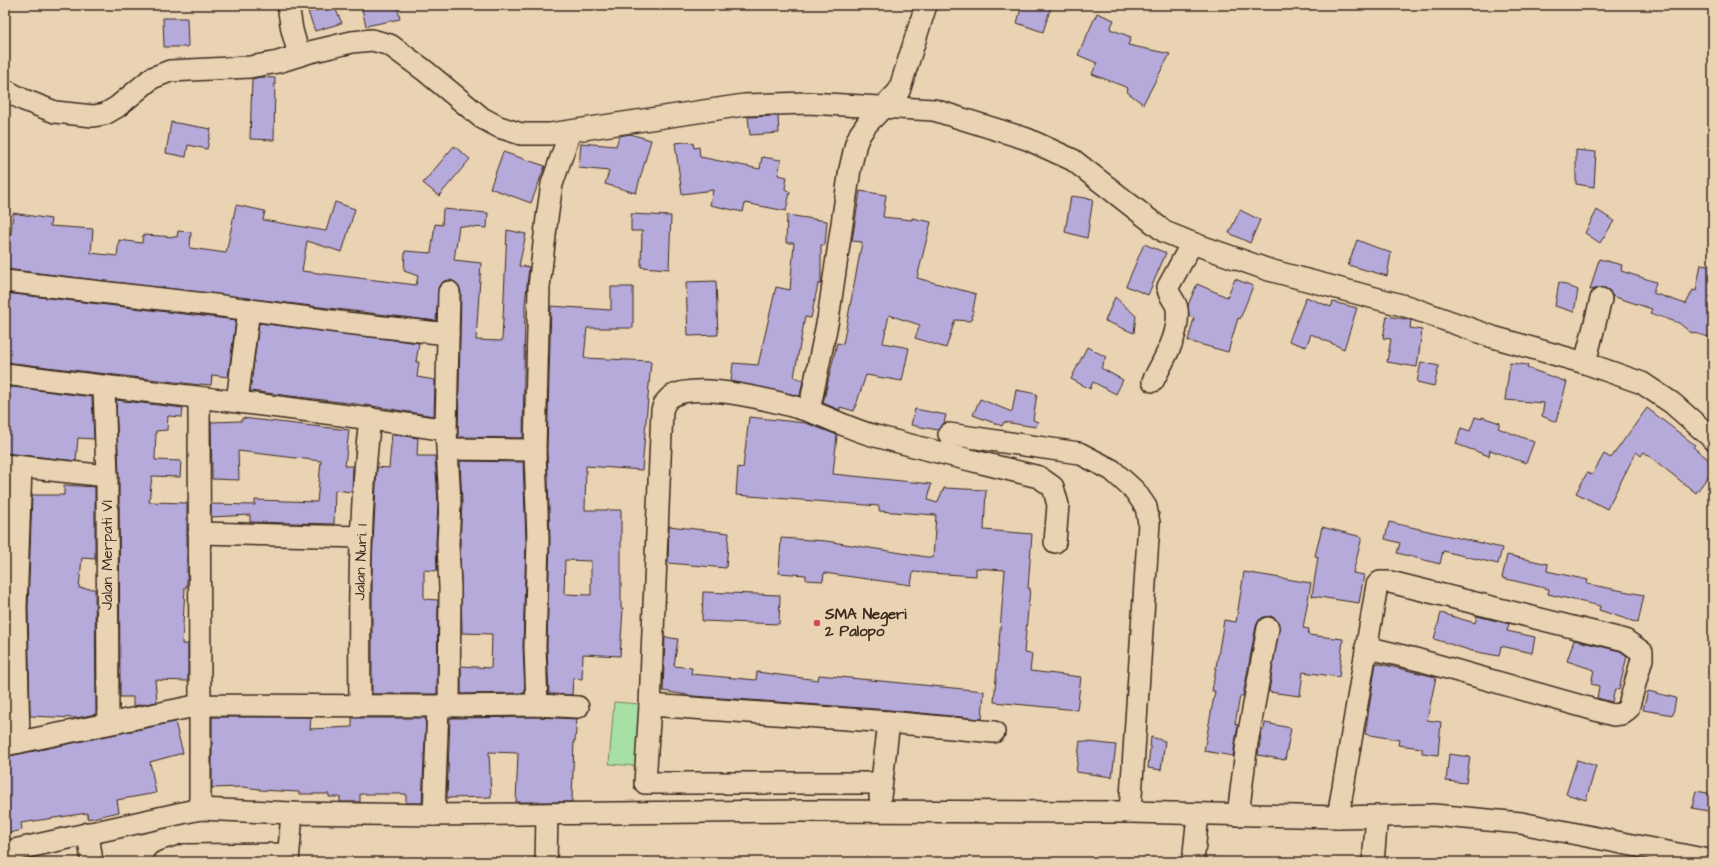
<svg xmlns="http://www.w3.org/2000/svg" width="1718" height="867" viewBox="0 0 1718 867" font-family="'Architects Daughter',sans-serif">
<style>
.green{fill:#a7e0a5;stroke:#718562}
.building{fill:#b5aada;stroke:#3b2a1e;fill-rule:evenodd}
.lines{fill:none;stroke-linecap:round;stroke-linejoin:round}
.minor-casing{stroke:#3b2a1e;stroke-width:24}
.minor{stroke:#ead3b3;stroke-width:21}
.poi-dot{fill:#d1495b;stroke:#ead3b3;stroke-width:1.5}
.labels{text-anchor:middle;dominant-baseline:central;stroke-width:3;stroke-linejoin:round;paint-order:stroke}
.street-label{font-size:15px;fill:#3b2a1e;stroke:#ead3b3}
.poi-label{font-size:15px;font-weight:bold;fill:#3b2a1e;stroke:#ead3b3;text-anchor:start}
</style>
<rect width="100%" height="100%" fill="#ead3b3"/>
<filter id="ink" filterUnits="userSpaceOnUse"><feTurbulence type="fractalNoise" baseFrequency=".025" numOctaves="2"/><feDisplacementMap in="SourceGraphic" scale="8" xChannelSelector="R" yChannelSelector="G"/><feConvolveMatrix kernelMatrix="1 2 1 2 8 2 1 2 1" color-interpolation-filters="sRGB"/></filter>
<g filter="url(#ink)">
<!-- green -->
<path class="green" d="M 614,702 L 641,704 L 637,766 L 609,764 Z"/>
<!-- building -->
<g class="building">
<path d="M 361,5 L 397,5 L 400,19 L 366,26 Z"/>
<path d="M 1022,5 L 1044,5 L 1051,7 L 1043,32 L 1017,23 Z"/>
<path d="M 334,6 L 342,23 L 315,31 L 308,12 Z"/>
<path d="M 1097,13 L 1114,20 L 1110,29 L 1131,37 L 1128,45 L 1170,54 L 1143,104 L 1127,92 L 1128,88 L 1092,74 L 1097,63 L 1078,55 Z"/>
<path d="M 163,18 L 187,18 L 188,47 L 164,47 Z"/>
<path d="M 260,77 L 275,78 L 274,140 L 250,139 L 252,79 Z"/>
<path d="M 778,116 L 779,133 L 750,135 L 748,117 Z"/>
<path d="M 171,122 L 211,129 L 207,149 L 188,145 L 186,157 L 166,153 Z"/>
<path d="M 630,134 L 651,140 L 636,193 L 605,184 L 609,171 L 579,168 L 581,143 L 616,146 L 619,136 Z"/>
<path d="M 684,142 L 693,143 L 694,148 L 699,147 L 700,157 L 760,169 L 762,157 L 781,160 L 778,175 L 787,177 L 785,189 L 790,192 L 786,211 L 745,203 L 743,212 L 710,205 L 713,190 L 682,194 L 675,143 Z"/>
<path d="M 454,146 L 470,159 L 439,196 L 423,183 Z"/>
<path d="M 1576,150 L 1596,152 L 1594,187 L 1576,184 Z"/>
<path d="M 503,152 L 545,166 L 531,203 L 490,188 Z"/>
<path d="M 860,191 L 886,195 L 883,217 L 912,220 L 912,218 L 931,222 L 917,278 L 976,294 L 971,321 L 955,320 L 946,348 L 915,338 L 920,325 L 889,315 L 883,343 L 909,348 L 902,381 L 866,375 L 854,411 L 840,407 L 840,410 L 823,403 L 837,343 L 843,344 L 862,242 L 852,241 Z"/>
<path d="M 1071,196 L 1093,199 L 1087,238 L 1065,232 Z"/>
<path d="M 335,202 L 355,209 L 342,252 L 307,241 L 302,271 L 416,285 L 418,276 L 404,271 L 405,251 L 431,253 L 435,224 L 442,225 L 443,209 L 488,213 L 487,228 L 459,226 L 454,260 L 481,263 L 476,340 L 502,341 L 507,230 L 526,234 L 519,266 L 529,267 L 525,304 L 523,438 L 458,437 L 461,292 L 459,286 L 455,282 L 450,280 L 444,281 L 439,286 L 436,321 L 5,269 L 5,233 L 11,234 L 13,213 L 51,219 L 50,226 L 93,229 L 91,253 L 117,256 L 119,240 L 142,243 L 143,235 L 177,237 L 178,231 L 191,232 L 190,248 L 226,253 L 236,205 L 265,211 L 263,220 L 326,231 Z"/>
<path d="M 1240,210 L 1260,220 L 1250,243 L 1229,233 Z"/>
<path d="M 1597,210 L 1614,221 L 1600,243 L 1585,233 Z"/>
<path d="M 631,214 L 671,216 L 669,269 L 641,267 L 642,231 L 631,231 Z"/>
<path d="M 787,215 L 827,221 L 825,245 L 821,245 L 821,284 L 818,284 L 811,318 L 805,317 L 794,377 L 803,380 L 800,396 L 731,381 L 733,363 L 758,365 L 776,287 L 790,290 L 794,243 L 786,243 Z"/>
<path d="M 1357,240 L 1391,253 L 1387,276 L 1348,265 Z"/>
<path d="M 1144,244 L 1166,253 L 1148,295 L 1126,286 Z"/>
<path d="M 1599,259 L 1622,265 L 1621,271 L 1656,282 L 1653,293 L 1686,304 L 1693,290 L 1696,291 L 1701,264 L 1713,266 L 1713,338 L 1690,332 L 1679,323 L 1650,313 L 1652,309 L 1612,296 L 1610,291 L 1604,288 L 1590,290 Z"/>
<path d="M 1235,279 L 1253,286 L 1240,319 L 1238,318 L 1228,352 L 1188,341 L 1194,318 L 1189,316 L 1188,305 L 1197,284 L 1227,297 Z"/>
<path d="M 716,281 L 718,335 L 688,336 L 686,282 Z"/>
<path d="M 1559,282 L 1578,290 L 1574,312 L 1555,306 Z"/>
<path d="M 611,287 L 633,287 L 633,328 L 587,328 L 584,358 L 651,361 L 642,470 L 586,466 L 585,510 L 621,510 L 621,608 L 623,608 L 620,656 L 583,654 L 582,679 L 573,678 L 572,695 L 549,694 L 547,647 L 550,540 L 547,450 L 551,306 L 611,310 ZM 565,560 L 591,561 L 591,595 L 564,594 Z"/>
<path d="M 5,293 L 236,320 L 228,377 L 212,375 L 211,385 L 200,384 L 200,385 L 5,362 Z"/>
<path d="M 1115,297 L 1136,316 L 1134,333 L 1105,321 Z"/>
<path d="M 1306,297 L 1331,307 L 1333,302 L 1357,308 L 1344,349 L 1311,334 L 1306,347 L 1289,341 Z"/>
<path d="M 1387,316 L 1411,320 L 1410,328 L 1422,330 L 1417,367 L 1387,362 L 1391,339 L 1383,338 Z"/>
<path d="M 259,323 L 419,343 L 416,362 L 419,362 L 417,377 L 435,380 L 434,416 L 372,406 L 250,391 Z"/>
<path d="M 1087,347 L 1106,357 L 1101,368 L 1123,380 L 1116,394 L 1093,382 L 1090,389 L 1071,379 Z"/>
<path d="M 1421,362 L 1439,366 L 1434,386 L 1417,382 Z"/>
<path d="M 1510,363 L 1528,365 L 1527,368 L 1567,382 L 1556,422 L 1542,416 L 1544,403 L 1505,400 Z"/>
<path d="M 5,386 L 92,397 L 94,439 L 78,438 L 76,461 L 5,453 Z"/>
<path d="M 1016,390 L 1037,394 L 1033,420 L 1038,422 L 1036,427 L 1004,422 L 1002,426 L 973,415 L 980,399 L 1012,412 Z"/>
<path d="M 116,400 L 183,408 L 182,417 L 168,416 L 167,430 L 156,431 L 155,460 L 181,461 L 180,477 L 152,476 L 149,502 L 187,503 L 187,587 L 185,587 L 182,644 L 188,644 L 188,681 L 155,680 L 157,702 L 133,706 L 133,697 L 120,697 L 119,476 Z"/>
<path d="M 1647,408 L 1695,445 L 1693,447 L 1713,463 L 1713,470 L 1696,493 L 1644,452 L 1641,456 L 1636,452 L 1607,509 L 1576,493 L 1587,473 L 1592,475 L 1604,454 L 1611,458 Z"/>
<path d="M 915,409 L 946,415 L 944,423 L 938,430 L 911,425 Z"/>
<path d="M 749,417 L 806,423 L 837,435 L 833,474 L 931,484 L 928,500 L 937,503 L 944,488 L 986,490 L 984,530 L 1032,534 L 1028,588 L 1030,588 L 1024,653 L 1032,654 L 1030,671 L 1081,677 L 1077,710 L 994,702 L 1005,570 L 976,568 L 976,576 L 913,572 L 911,585 L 824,573 L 823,581 L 806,580 L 806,575 L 779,573 L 781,538 L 826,541 L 933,558 L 936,515 L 879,511 L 879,506 L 736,495 L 738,467 L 743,468 Z"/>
<path d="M 1475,417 L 1482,419 L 1482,417 L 1500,423 L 1498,428 L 1534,442 L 1526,463 L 1490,450 L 1489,456 L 1456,444 L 1461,428 L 1470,431 Z"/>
<path d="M 242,418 L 349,430 L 345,466 L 353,466 L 352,492 L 335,490 L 334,524 L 250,522 L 250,515 L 211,517 L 211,504 L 255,505 L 255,500 L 317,502 L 321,461 L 238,451 L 239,480 L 212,479 L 211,422 L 242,421 Z"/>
<path d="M 392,434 L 418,438 L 417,456 L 435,456 L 438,503 L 436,543 L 437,571 L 424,570 L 424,599 L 438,600 L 437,694 L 372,694 L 372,562 L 377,467 L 389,468 Z"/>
<path d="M 460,461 L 523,462 L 526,540 L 523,647 L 525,693 L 461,694 L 461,666 L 491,668 L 492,634 L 462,633 L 460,544 L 462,502 Z"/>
<path d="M 64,485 L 95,487 L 95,559 L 82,558 L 79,588 L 95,589 L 96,714 L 76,718 L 30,716 L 28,608 L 32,495 L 64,495 Z"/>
<path d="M 1389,522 L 1502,548 L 1498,564 L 1443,551 L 1440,564 L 1397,553 L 1400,543 L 1385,539 Z"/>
<path d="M 669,526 L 729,533 L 726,568 L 668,563 Z"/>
<path d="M 1322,527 L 1362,537 L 1353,573 L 1364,575 L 1359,603 L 1312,596 L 1318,557 L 1315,556 Z"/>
<path d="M 1507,555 L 1548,564 L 1547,571 L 1588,580 L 1587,584 L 1644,595 L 1638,623 L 1599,610 L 1600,606 L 1548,594 L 1549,589 L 1502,578 Z"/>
<path d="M 1244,572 L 1311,583 L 1303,628 L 1309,629 L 1308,635 L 1343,639 L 1339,677 L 1303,672 L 1300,696 L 1269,692 L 1279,624 L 1276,619 L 1271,616 L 1264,617 L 1259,620 L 1256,626 L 1243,696 L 1240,696 L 1235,724 L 1238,725 L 1233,756 L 1204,751 L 1215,691 L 1212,691 L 1224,620 L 1236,622 Z"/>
<path d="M 703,592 L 780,595 L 779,624 L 702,621 Z"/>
<path d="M 1441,613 L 1475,623 L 1477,616 L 1509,624 L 1507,631 L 1535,637 L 1532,653 L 1501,646 L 1499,656 L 1472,651 L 1434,639 Z"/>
<path d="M 665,637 L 678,639 L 674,666 L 692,668 L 691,674 L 756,680 L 757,672 L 818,680 L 819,675 L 984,691 L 982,719 L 890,710 L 693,696 L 663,691 Z"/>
<path d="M 1574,640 L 1620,651 L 1627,656 L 1619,690 L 1615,689 L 1612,702 L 1597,698 L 1599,686 L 1591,684 L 1594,670 L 1567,661 Z"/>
<path d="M 1376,663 L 1436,677 L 1427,720 L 1441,722 L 1438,755 L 1422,753 L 1422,748 L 1398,745 L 1399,740 L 1365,734 Z"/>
<path d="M 1648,691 L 1676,698 L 1673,715 L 1643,710 Z"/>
<path d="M 212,717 L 311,717 L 310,729 L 352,727 L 352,718 L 426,718 L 422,803 L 406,803 L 406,794 L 360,794 L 360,802 L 340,802 L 340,797 L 329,797 L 329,794 L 299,794 L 299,792 L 259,790 L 260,789 L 242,787 L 212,788 Z"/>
<path d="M 537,717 L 577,719 L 575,741 L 574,740 L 572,802 L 516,802 L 518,753 L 489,752 L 491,797 L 447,798 L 450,718 Z"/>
<path d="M 175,722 L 183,753 L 150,762 L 156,793 L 117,800 L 119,812 L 88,819 L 87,813 L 21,823 L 22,830 L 5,834 L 5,757 Z"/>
<path d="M 1265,723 L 1291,728 L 1285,760 L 1258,755 L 1262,729 L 1264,729 Z"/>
<path d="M 1151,737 L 1165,741 L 1161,770 L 1148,768 Z"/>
<path d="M 1080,741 L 1116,745 L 1112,777 L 1076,772 Z"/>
<path d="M 1449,754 L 1470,757 L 1466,783 L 1446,781 Z"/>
<path d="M 1577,760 L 1596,766 L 1586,800 L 1566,794 Z"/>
<path d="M 1696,791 L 1713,794 L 1713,812 L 1692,808 Z"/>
</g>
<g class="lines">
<defs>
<g id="minor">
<path d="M 288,5 L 292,30 L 299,55"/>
<path d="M 5,90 L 24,100 L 55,112 L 93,116 L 105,114 L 117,107 L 152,78 L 170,71 L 250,67 L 278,62 L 310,52 L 352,42 L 372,40 L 390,45 L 424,70 L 482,118 L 499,127 L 521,134 L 550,134 L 744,105 L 808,103 L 934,110 L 1027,139 L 1073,160 L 1165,232 L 1192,243 L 1269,270 L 1409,307 L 1493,337 L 1585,363 L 1642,383 L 1672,403 L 1713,439"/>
<path d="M 5,281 L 214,305 L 346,323 L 448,334"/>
<path d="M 449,292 L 446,430 L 450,503 L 448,544 L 450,588 L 449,706"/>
<path d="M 1585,363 L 1601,299"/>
<path d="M 5,374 C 152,393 300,407 446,430"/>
<path d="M 1153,381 C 1164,358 1180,336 1177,309 C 1176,301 1167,294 1168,287 L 1192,243"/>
<path d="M 104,387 L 107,476 L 108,723"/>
<path d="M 199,398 L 200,705 L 438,706 L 434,815"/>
<path d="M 237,401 L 249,310"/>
<path d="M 809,411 L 828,319 L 850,169 L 856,143 L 860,134 L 867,124 L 899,91 L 926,5"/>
<path d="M 949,434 L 1079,453 L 1112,470 L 1135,491 L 1146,507 L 1149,523 L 1130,812"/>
<path d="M 448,449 L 535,450"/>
<path d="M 5,465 L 107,476"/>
<path d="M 199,533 L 362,537"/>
<path d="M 537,705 L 535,647 L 538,540 L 535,450 L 539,287 L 547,218 L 552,184 L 570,132"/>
<path d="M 650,705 L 889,722 L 994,732"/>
<path d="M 360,706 C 359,610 359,514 370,418"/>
<path d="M 438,706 L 537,705 L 578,707"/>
<path d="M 19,742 L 16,608 L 21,467"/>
<path d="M 5,745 L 200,705 L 200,809"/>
<path d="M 881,783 L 645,783 L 650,705 L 662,410 C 664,404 667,399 672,396 C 700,381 779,402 809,411 C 830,418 850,429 872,435 C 927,450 983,463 1039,477 L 1053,487 L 1058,505 L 1055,542"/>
<path d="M 880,797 L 889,722"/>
<path d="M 1238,815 L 1247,743 L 1268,628"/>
<path d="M 1338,817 L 1377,585 L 1380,582 L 1390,582 L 1625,640 L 1642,652 L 1642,659 L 1628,709 L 1621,714 L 1613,715 L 1419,660 L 1366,647"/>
<path d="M 88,833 L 92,862"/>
<path d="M 5,852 L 200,809 L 292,813 L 434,815 L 803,811 L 1130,812 L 1338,817 L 1433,815 L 1521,823 L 1713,861"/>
<path d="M 163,862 L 185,855"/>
<path d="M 184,862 L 185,855 L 288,854"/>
<path d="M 288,862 L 292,813"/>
<path d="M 546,862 L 547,815"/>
<path d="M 1193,862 L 1198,815"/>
<path d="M 1373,862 L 1377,816"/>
</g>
</defs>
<!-- minor casing -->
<use href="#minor" class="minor-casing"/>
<!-- minor -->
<use href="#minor" class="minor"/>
</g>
</g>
<!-- markers -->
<circle class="poi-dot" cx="817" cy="623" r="4"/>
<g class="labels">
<!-- street labels -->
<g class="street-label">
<text transform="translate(107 555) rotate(-90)">Jalan Merpati VI</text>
<text transform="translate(361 562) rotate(-88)">Jalan Nuri. I</text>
</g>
<!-- poi labels -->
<g class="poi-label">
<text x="825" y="614">SMA Negeri<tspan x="825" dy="17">2 Palopo</tspan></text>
</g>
</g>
<!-- margin -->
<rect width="1718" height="867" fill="none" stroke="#ead3b3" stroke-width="20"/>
<rect x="10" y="10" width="1698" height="847" fill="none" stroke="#3b2a1e" stroke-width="1.5" filter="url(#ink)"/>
</svg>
